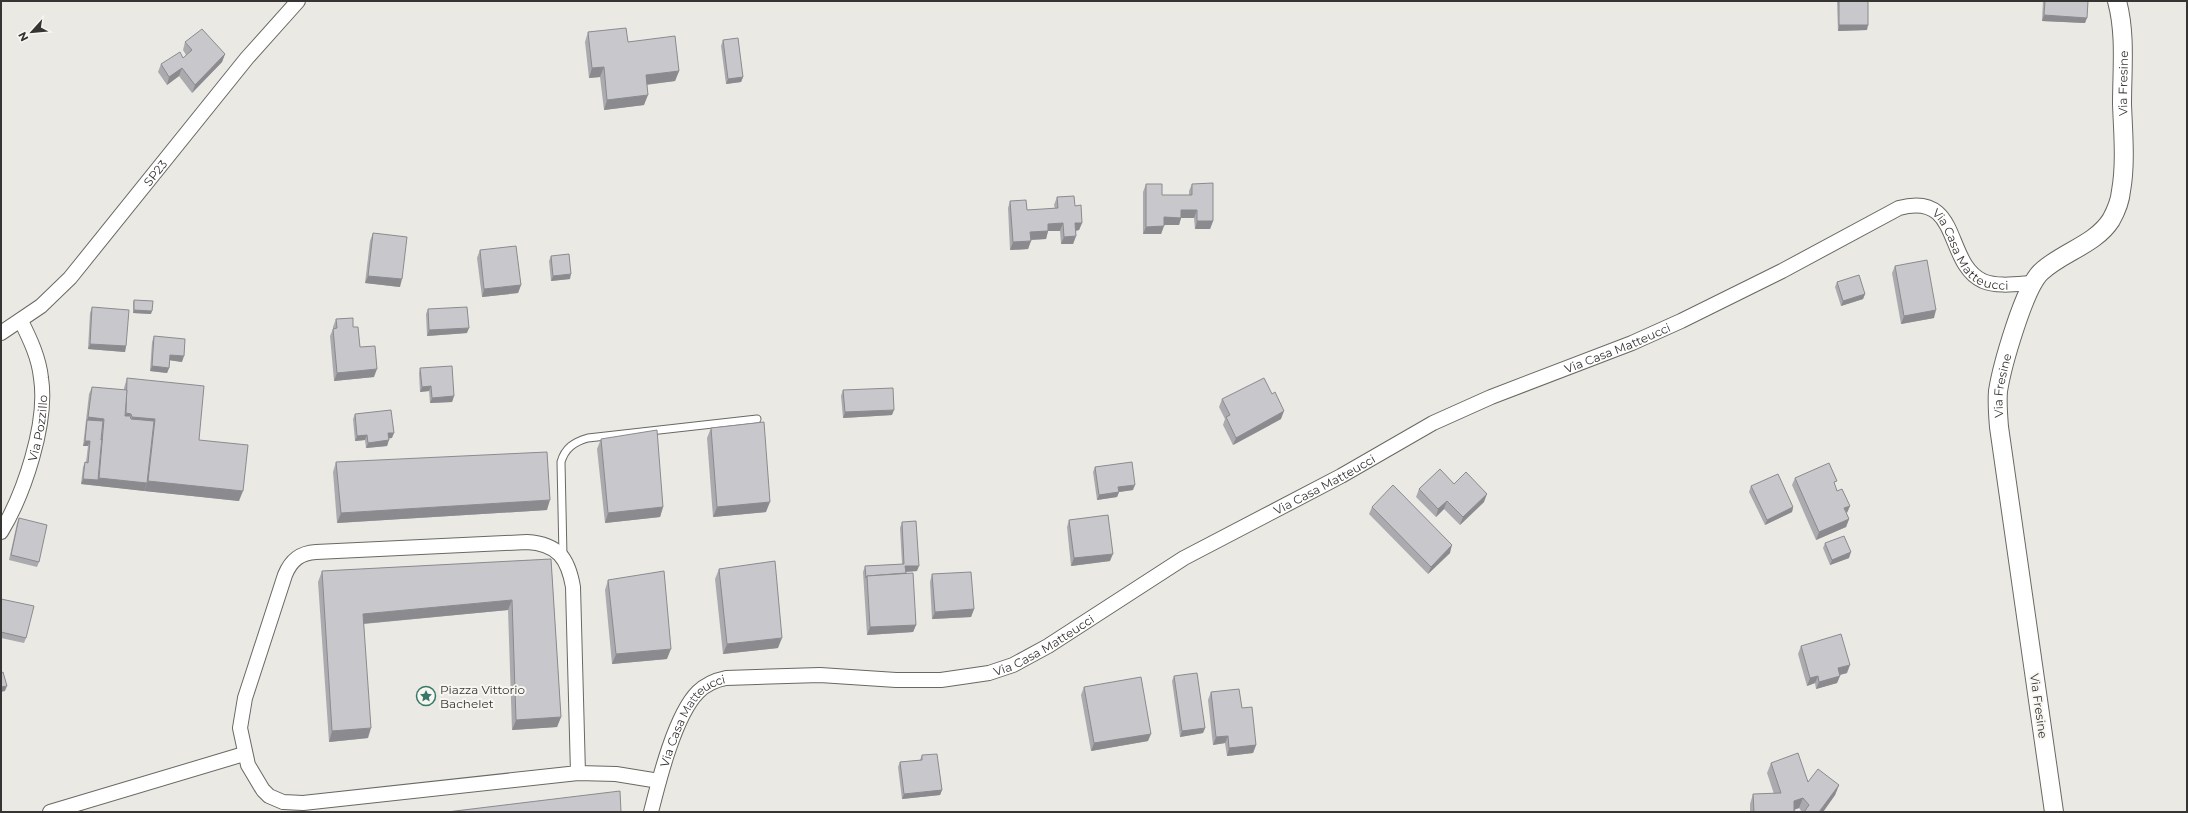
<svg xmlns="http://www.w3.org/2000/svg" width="2188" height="813" viewBox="0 0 2188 813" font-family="Montserrat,sans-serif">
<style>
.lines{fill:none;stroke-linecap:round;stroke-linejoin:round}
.service-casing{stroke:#696863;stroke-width:9}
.minor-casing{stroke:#696863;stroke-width:16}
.tertiary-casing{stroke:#696863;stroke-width:20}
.service{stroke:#fff;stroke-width:7}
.minor{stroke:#fff;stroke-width:14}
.tertiary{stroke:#fff;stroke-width:18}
.wall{fill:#ababaf}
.shaded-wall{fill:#8b8b8f}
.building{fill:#c7c7cc;stroke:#8b8b8f}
.labels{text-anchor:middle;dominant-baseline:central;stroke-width:4;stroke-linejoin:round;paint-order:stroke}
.street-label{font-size:12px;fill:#363533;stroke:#f8f6f1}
.poi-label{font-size:12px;fill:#363533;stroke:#f8f6f1;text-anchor:start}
</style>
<rect width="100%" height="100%" fill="#eae9e4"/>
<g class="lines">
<defs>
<path id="service" d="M 563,556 L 561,462 C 565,448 574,442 588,438 L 757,419"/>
<g id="minor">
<path id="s1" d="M 1,333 L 41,306 L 70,278 L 247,58 L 298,1"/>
<path id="s2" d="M 1,532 C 24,494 48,423 41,378 C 39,358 30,339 21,321"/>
<path d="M 578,773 L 573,587 C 568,558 558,544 527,542 L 316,552 C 300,553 291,560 285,575 L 245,698 L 240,728 L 248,765 L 263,790 L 269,796 L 283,802 L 303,803 L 578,773 L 616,774 L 659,781"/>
<path d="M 50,812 L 244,754"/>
<path id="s3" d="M 651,812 C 659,780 675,715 698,692 C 706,684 716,680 726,678 L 820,675 L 896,680 L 941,680 L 989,673 L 1013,665 L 1048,646 L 1184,558 L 1341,476 L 1433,423 L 1491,397 L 1632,343 L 1681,321 L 1782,271 L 1899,208 C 1962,191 1944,263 1983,281 C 1997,287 2017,284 2032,283"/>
</g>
<g id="tertiary">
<path id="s4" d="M 2054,812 L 1999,427 C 1998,415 1997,403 1998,391 C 2002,366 2024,288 2041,272 C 2062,252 2095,245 2111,220 C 2116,211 2120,202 2121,191 C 2126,163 2123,132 2122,104 C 2122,70 2126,34 2117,1"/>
</g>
</defs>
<!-- service casing -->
<use href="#service" class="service-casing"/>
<!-- minor casing -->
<use href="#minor" class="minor-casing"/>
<!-- tertiary casing -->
<use href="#tertiary" class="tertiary-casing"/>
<!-- service -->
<use href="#service" class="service"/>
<!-- minor -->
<use href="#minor" class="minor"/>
<!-- tertiary -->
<use href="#tertiary" class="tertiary"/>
</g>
<!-- wall -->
<g class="wall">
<path d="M 1837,1 L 1868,1 L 1867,30 L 1838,31 Z"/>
<path d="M 2043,1 L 2088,1 L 2085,23 L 2042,21 Z"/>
<path d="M 588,32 L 628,42 L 679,71 L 675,81 L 647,85 L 644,105 L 604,110 L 600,77 L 589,78 L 585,42 Z"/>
<path d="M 723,40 L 743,77 L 741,82 L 726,84 L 721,46 Z"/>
<path d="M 185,42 L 225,54 L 222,62 L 192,93 L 179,76 L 167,85 L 158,72 L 161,64 L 183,58 L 186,55 L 183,50 Z"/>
<path d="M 1146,184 L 1162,195 L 1189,195 L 1189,191 L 1192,184 L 1213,221 L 1210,229 L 1195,229 L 1194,218 L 1181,218 L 1179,225 L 1164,225 L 1161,234 L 1143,234 L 1143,192 Z"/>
<path d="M 1057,197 L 1075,206 L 1082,223 L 1079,230 L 1076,231 L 1076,236 L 1073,244 L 1061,244 L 1060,231 L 1048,231 L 1046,239 L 1031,240 L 1028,249 L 1010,250 L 1008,208 L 1010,201 L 1027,210 L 1055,209 L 1054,205 Z"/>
<path d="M 373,233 L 400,287 L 365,283 L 370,241 Z"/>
<path d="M 480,250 L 521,285 L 518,293 L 482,297 L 477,258 Z"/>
<path d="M 551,256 L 570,279 L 551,281 L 549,261 Z"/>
<path d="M 1895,266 L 1934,318 L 1901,324 L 1892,273 Z"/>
<path d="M 1837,282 L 1865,294 L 1863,299 L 1841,306 L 1835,287 Z"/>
<path d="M 134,300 L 151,314 L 133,313 L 133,302 Z"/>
<path d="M 92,307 L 126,346 L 125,352 L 88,349 L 90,313 Z"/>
<path d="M 428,309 L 467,333 L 427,336 L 426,314 Z"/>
<path d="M 336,319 L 353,327 L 360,347 L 374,377 L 334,381 L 330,336 L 333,329 L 333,327 Z"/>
<path d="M 154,336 L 182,362 L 170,360 L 169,368 L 167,373 L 150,371 L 152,342 Z"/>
<path d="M 420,368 L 454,396 L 452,402 L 430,403 L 429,391 L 420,392 L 419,373 Z"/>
<path d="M 127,378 L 199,440 L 239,501 L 81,484 L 83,467 L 85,462 L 86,462 L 88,446 L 83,446 L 89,394 L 92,387 L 124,390 L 124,388 Z"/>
<path d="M 843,390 L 892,415 L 843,418 L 841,396 Z"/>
<path d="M 1222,399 L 1281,419 L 1233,445 L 1223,425 L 1225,419 L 1219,407 Z"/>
<path d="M 355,414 L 392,438 L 389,438 L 387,446 L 366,448 L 365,440 L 355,441 L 353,419 Z"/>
<path d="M 711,428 L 766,512 L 713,517 L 707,438 Z"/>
<path d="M 601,439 L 663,507 L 660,517 L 605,523 L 597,449 Z"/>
<path d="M 336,462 L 547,510 L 337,523 L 333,472 Z"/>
<path d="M 1095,467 L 1133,490 L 1119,492 L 1117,497 L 1097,500 L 1093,472 Z"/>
<path d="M 1795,478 L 1835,486 L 1849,519 L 1846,527 L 1816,540 L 1792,485 Z"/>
<path d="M 1454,484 L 1484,502 L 1460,525 L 1444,509 L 1436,517 L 1416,497 L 1419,489 Z"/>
<path d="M 1751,486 L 1793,507 L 1792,512 L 1765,525 L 1749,492 Z"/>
<path d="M 1372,507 L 1450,553 L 1428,574 L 1369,514 Z"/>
<path d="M 19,518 L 39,562 L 37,567 L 9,560 L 17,523 Z"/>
<path d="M 1069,520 L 1110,561 L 1071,566 L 1067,527 Z"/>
<path d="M 902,522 L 917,571 L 906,572 L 916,625 L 913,632 L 867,635 L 863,572 L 865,566 L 902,564 L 900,528 Z"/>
<path d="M 1825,543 L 1849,558 L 1830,565 L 1823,548 Z"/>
<path d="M 551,559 L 561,717 L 557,727 L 512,730 L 508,610 L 364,624 L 368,738 L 329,742 L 318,582 L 322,571 Z"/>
<path d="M 719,569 L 778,648 L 723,654 L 715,579 Z"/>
<path d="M 932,574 L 974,609 L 971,617 L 932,619 L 930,582 Z"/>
<path d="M 608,580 L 667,659 L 612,664 L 605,590 Z"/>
<path d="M 1,599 L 26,638 L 24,643 L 1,638 Z"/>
<path d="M 1801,646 L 1847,673 L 1840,675 L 1837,683 L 1816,689 L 1815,683 L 1807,686 L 1798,654 Z"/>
<path d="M 1174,676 L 1205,728 L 1203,733 L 1180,737 L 1172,681 Z"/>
<path d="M 1084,687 L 1148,741 L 1091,751 L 1081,695 Z"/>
<path d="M 1211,692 L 1242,708 L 1256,745 L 1253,753 L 1227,756 L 1225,743 L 1213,745 L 1208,700 Z"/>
<path d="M 922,755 L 942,790 L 940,795 L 902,799 L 898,767 L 900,762 L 920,760 Z"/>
<path d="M 1771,763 L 1808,782 L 1839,785 L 1835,795 L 1823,812 L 1802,812 L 1799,808 L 1794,810 L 1794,811 L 1799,812 L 1750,812 L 1750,804 L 1753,794 L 1774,794 L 1767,773 Z"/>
</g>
<!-- shaded-wall -->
<g class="shaded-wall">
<path d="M 2044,15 L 2087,18 L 2085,23 L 2042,21 Z"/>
<path d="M 1839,25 L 1868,25 L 1867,30 L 1838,31 Z"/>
<path d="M 225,54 L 222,62 L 192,93 L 195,85 Z"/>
<path d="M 604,67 L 600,77 L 589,78 L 592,68 Z"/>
<path d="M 182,68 L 179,76 L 167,85 L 169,77 Z"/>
<path d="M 679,71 L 675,81 L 642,85 L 646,75 Z"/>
<path d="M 743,77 L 741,82 L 726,84 L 728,79 Z"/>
<path d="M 648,95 L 644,105 L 604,110 L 607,100 Z"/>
<path d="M 1181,210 L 1197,210 L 1194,218 L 1181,218 L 1179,225 L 1161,225 L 1164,217 Z"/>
<path d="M 1197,221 L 1213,221 L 1210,229 L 1195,229 Z"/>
<path d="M 1063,223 L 1060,231 L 1045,231 L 1048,224 Z"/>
<path d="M 1075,223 L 1082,223 L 1079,230 L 1073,231 Z"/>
<path d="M 1164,226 L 1161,234 L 1143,234 L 1146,227 Z"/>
<path d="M 1048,231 L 1046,239 L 1027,240 L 1030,232 Z"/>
<path d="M 1076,236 L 1073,244 L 1061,244 L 1064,237 Z"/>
<path d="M 1031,241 L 1028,249 L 1010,250 L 1013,242 Z"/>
<path d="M 571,274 L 570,279 L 551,281 L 553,276 Z"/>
<path d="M 368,276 L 402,279 L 400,287 L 365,283 Z"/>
<path d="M 521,285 L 518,293 L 482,297 L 484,289 Z"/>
<path d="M 1865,294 L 1863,299 L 1841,306 L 1843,301 Z"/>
<path d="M 134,310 L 152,311 L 151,314 L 133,313 Z"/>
<path d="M 1936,310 L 1934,318 L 1901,324 L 1904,316 Z"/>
<path d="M 469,328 L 467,333 L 427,336 L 429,330 Z"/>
<path d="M 90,344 L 126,346 L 125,352 L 88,349 Z"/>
<path d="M 170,355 L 184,356 L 182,362 L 168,360 Z"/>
<path d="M 152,366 L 169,368 L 167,373 L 150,371 Z"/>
<path d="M 377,369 L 374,377 L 334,381 L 337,373 Z"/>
<path d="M 431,386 L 429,391 L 420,392 L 422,387 Z"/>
<path d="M 454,396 L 452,402 L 430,403 L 432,398 Z"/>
<path d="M 894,410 L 892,415 L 843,418 L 845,412 Z"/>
<path d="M 1284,411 L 1281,419 L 1233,445 L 1236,438 Z"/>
<path d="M 126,413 L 131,414 L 127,424 L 122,423 Z"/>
<path d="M 88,417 L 104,419 L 101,426 L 87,420 L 86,425 Z"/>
<path d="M 132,417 L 155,419 L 151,429 L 128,427 Z"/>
<path d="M 388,433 L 394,433 L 392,438 L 386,439 Z"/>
<path d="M 367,435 L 365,440 L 355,441 L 357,436 Z"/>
<path d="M 389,440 L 387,446 L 366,448 L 368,443 Z"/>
<path d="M 85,441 L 90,441 L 88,446 L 83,446 Z"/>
<path d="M 99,478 L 147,483 L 144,491 L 81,484 L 83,479 L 98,480 Z"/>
<path d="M 148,481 L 243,491 L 239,501 L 144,491 Z"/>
<path d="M 1135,485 L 1133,490 L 1119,492 L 1117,497 L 1097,500 L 1099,495 L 1118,487 Z"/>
<path d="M 1487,494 L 1484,502 L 1460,525 L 1463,517 Z"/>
<path d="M 550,500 L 547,510 L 337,523 L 341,513 Z"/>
<path d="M 1447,501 L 1444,509 L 1436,517 L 1438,509 Z"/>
<path d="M 770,502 L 766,512 L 713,517 L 717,507 Z"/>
<path d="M 1850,506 L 1847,513 L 1844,508 Z"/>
<path d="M 663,507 L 660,517 L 605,523 L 608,513 Z"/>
<path d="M 1793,507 L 1792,512 L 1765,525 L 1767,520 Z"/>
<path d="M 1849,519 L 1846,527 L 1816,540 L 1819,532 Z"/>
<path d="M 1452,545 L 1450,553 L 1428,574 L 1431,567 Z"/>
<path d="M 1851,552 L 1849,558 L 1830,565 L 1832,560 Z"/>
<path d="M 1113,554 L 1110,561 L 1071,566 L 1074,558 Z"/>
<path d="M 905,566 L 919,566 L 917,571 L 903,572 Z"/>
<path d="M 512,600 L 508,610 L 360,624 L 363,614 Z"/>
<path d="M 974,609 L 971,617 L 932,619 L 935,612 Z"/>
<path d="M 916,625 L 913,632 L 867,635 L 870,627 Z"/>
<path d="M 782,638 L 778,648 L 723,654 L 727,644 Z"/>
<path d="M 671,649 L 667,659 L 612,664 L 616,654 Z"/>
<path d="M 1850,665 L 1847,673 L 1835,676 L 1838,668 Z"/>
<path d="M 1818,676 L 1815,683 L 1807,686 L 1810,678 Z"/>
<path d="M 1840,676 L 1837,683 L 1816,689 L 1819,682 Z"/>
<path d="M 7,686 L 5,691 L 1,692 L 1,687 Z"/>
<path d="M 561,717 L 557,727 L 512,730 L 516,720 Z"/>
<path d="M 371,728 L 368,738 L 329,742 L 332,731 Z"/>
<path d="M 1205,728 L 1203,733 L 1180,737 L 1182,731 Z"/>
<path d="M 1151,734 L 1148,741 L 1091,751 L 1094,743 Z"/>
<path d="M 1228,736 L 1225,743 L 1213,745 L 1216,737 Z"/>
<path d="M 1256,745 L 1253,753 L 1227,756 L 1229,748 Z"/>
<path d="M 1839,785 L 1835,795 L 1823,812 L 1819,812 Z"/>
<path d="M 942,790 L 940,795 L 902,799 L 904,794 Z"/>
<path d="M 1803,798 L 1799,808 L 1790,811 L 1794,801 Z"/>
</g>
<!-- building -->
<g class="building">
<rect x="1839" y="1" width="29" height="24"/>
<path d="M 2045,1 L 2088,1 L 2087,18 L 2044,15 Z"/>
<path d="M 626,28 L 628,42 L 675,36 L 679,71 L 646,75 L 648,95 L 607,100 L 604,67 L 592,68 L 588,32 Z"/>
<path d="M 202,29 L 225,54 L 195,85 L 182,68 L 169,77 L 161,64 L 180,52 L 183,58 L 192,50 L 185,42 Z"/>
<path d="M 738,38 L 743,77 L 728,79 L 723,40 Z"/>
<path d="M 1213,183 L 1213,221 L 1197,221 L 1197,210 L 1181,210 L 1181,218 L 1164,217 L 1164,226 L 1146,227 L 1146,184 L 1162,184 L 1162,195 L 1192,195 L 1192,184 Z"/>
<path d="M 1074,196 L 1075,206 L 1081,205 L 1082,223 L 1075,223 L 1076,236 L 1064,237 L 1063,223 L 1048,224 L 1048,231 L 1030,232 L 1031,241 L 1013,242 L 1010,201 L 1026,200 L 1027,210 L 1058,208 L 1057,197 Z"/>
<path d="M 373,233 L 407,237 L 402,279 L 368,276 Z"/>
<path d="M 516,246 L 521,285 L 484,289 L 480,250 Z"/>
<path d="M 569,254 L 571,274 L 553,276 L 551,256 Z"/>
<path d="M 1927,260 L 1936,310 L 1904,316 L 1895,266 Z"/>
<path d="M 1859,275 L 1865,294 L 1843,301 L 1837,282 Z"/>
<path d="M 134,300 L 153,301 L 152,311 L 134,310 Z"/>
<path d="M 92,307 L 129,310 L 126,346 L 90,344 Z"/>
<path d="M 467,307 L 469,328 L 429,330 L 428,309 Z"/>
<path d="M 353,318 L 353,327 L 358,327 L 360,347 L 375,346 L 377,369 L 337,373 L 333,329 L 337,328 L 336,319 Z"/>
<path d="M 154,336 L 185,339 L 184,356 L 170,355 L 169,368 L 152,366 Z"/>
<path d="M 452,366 L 454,396 L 432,398 L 431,386 L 422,387 L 420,368 Z"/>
<path d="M 127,378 L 204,386 L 199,440 L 248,445 L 243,491 L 148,481 L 155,419 L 132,417 L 131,414 L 126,413 Z"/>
<path d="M 1264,378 L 1272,394 L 1275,392 L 1284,411 L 1236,438 L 1226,417 L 1230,415 L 1222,399 Z"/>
<path d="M 92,387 L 127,390 L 125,416 L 130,416 L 131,419 L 154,421 L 147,483 L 99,478 L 104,419 L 88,417 Z"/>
<path d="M 893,388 L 894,410 L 845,412 L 843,390 Z"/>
<path d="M 391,410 L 394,433 L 388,433 L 389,440 L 368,443 L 367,435 L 357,436 L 355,414 Z"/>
<path d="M 87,420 L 103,421 L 101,440 L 102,439 L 101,447 L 98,480 L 83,479 L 85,462 L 88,463 L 90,441 L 85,441 Z"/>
<path d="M 764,422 L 770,502 L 717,507 L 711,428 Z"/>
<path d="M 657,430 L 663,507 L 608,513 L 601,439 Z"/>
<path d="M 547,452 L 550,500 L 341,513 L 336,462 Z"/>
<path d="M 1132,462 L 1135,485 L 1118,487 L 1119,492 L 1099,495 L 1095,467 Z"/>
<path d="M 1829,463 L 1837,481 L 1834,482 L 1837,491 L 1842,489 L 1850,506 L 1844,508 L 1849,519 L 1819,532 L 1795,478 Z"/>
<path d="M 1440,469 L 1454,484 L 1466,472 L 1487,494 L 1463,517 L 1447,501 L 1438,509 L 1419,489 Z"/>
<path d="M 1778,474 L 1793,507 L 1767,520 L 1751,486 Z"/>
<path d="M 1393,485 L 1452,545 L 1431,567 L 1372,507 Z"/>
<path d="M 1108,515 L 1113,554 L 1074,558 L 1069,520 Z"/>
<path d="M 19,518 L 47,525 L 39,562 L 11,555 Z"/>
<path d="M 916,521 L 919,566 L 905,566 L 906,573 L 867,576 L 866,578 L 865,566 L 904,564 L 902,522 Z"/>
<path d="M 1844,536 L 1851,552 L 1832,560 L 1825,543 Z"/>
<path d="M 551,559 L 561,717 L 516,720 L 512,600 L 363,614 L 371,728 L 332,731 L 322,571 Z"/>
<path d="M 775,561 L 782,638 L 727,644 L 719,569 Z"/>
<path d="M 664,571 L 671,649 L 616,654 L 608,580 Z"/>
<path d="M 971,572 L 974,609 L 935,612 L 932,574 Z"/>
<path d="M 913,573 L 916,625 L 870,627 L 867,576 Z"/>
<path d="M 1,599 L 34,606 L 26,638 L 1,632 Z"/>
<path d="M 1841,634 L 1850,665 L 1838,668 L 1840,676 L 1819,682 L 1818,676 L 1810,678 L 1801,646 Z"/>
<path d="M 3,672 L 7,686 L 1,687 L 1,673 Z"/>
<path d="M 1197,673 L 1205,728 L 1182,731 L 1174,676 Z"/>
<path d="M 1141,677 L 1151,734 L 1094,743 L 1084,687 Z"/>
<path d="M 1239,689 L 1242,708 L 1252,707 L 1256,745 L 1229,748 L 1228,736 L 1216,737 L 1211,692 Z"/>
<path d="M 1798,753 L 1808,782 L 1818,769 L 1839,785 L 1819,812 L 1804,812 L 1809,805 L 1803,798 L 1794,801 L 1794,811 L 1799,812 L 1754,812 L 1753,794 L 1781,793 L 1771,763 Z"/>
<path d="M 937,754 L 942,790 L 904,794 L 900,762 L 922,760 L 922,755 Z"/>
<path d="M 620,791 L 621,812 L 447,812 Z"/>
</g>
<!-- icons -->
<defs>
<symbol id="sight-ring" viewBox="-11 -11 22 22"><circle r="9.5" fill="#f8f6f1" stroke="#377869" stroke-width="1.5"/><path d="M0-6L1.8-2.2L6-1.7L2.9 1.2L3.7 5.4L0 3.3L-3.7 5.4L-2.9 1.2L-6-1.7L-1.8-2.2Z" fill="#377869"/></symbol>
</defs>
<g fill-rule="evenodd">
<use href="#sight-ring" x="415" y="685" width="22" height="22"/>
</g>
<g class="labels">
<!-- street labels -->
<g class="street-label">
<text stroke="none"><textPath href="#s4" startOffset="779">Via Fresine</textPath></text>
<text stroke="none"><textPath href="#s1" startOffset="224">SP23</textPath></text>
<text stroke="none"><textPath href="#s3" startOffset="1543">Via Casa Matteucci</textPath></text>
<text stroke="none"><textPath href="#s3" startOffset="1135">Via Casa Matteucci</textPath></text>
<text stroke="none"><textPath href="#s4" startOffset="431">Via Fresine</textPath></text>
<text stroke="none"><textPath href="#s2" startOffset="111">Via Pozzillo</textPath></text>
<text stroke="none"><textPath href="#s3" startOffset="811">Via Casa Matteucci</textPath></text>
<text stroke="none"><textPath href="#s3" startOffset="487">Via Casa Matteucci</textPath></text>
<text transform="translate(2039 706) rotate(82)">Via Fresine</text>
<text stroke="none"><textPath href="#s3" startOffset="104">Via Casa Matteucci</textPath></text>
</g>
<!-- poi labels -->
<g class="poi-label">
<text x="440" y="689">Piazza Vittorio<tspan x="440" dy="14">Bachelet</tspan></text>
</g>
</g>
<!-- border -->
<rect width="2188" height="813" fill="none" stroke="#363533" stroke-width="4"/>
<!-- north arrow -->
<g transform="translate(32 32) rotate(243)" stroke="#f8f6f1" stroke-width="3" paint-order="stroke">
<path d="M0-3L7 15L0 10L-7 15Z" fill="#363533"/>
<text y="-6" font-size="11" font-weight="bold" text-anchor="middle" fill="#363533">N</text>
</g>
</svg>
